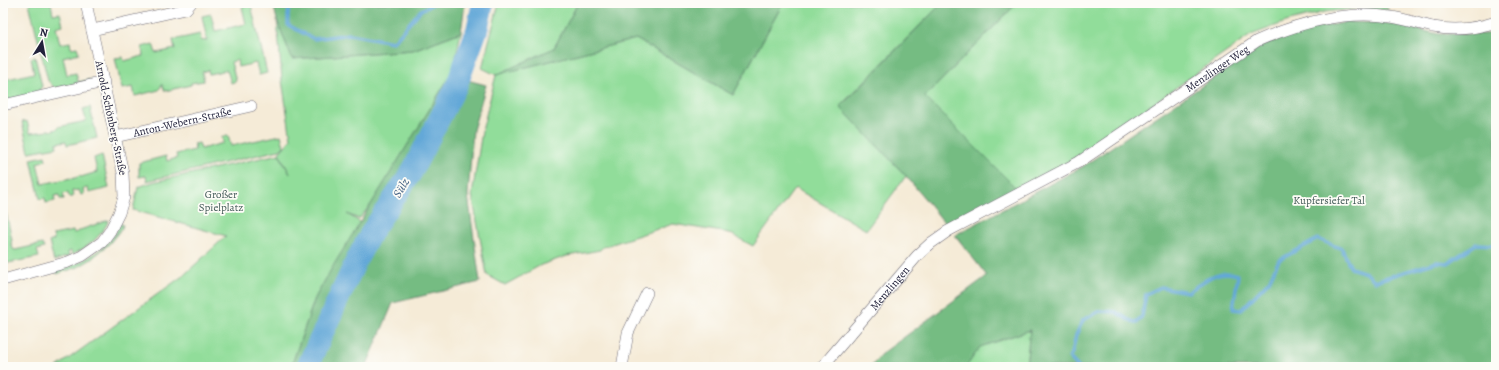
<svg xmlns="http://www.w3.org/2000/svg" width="1499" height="370" viewBox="0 0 1499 370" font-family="Alegreya,serif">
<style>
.green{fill:#91dd9a;stroke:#5a806a}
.forest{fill:#74bc82;stroke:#4b6f5e}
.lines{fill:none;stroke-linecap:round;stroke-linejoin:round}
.stream{stroke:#63a8d8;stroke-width:3.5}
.river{stroke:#63a8d8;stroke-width:22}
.minor-casing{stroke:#6c6872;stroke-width:12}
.minor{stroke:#fff;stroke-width:11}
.labels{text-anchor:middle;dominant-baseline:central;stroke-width:3.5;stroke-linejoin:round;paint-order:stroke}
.street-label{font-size:11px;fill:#22223b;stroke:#fdfcf7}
.park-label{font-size:11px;fill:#435a58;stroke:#fdfcf7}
.water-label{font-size:12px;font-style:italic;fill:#3f5e82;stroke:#fdfcf7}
</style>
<rect width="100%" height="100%" fill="#fdfcf7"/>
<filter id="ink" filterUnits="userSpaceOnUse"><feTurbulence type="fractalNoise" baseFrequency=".025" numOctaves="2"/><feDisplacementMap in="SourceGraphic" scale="8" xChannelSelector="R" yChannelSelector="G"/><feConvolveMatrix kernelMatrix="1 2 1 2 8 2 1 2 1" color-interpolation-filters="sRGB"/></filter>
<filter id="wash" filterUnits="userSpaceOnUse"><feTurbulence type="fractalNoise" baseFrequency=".012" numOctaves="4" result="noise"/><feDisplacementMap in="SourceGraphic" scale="16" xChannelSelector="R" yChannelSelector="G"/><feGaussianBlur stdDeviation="0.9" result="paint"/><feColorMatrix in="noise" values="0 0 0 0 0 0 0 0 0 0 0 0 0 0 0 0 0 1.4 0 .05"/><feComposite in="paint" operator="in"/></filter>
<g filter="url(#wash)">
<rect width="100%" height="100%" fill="#f5ebd7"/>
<!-- green -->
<g class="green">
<path d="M 29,3 L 51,3 L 53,14 L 60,13 L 63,25 L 56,27 L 60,44 L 70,42 L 71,48 L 77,47 L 79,53 L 63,57 L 67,75 L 76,73 L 78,82 L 91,79 L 92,80 L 55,88 L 48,81 Z"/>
<path d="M 499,3 L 578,3 L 554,48 L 499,74 L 636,39 L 733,95 L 783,3 L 942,3 L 840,106 L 906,176 L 866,230 L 795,188 L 753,246 L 729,233 L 673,224 L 603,247 L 600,250 L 567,256 L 541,265 L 505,285 L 487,275 L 472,195 L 482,131 L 496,75 L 482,68 Z"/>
<path d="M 1017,3 L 1382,3 L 1389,10 L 1360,8 L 1324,12 L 1286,22 L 1251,35 L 1077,157 L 1017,189 L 925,97 Z"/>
<path d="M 251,5 L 267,73 L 259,75 L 256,63 L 238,67 L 237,60 L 231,62 L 236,81 L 231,83 L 227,70 L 209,74 L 208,70 L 202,72 L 204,81 L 191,83 L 191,85 L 165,91 L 162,84 L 159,90 L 135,96 L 133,87 L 122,89 L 115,58 L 123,57 L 124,61 L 143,56 L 142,47 L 153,44 L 156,53 L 175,49 L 173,40 L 200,34 L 201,41 L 207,40 L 202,16 L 211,14 L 215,31 L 246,24 L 242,7 Z"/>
<path d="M 277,20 L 292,59 L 413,50 L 461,32 L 453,71 L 373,202 L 359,219 L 347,214 L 360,222 L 354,235 L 315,298 L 291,367 L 57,367 L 184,275 L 226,236 L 133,210 L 138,187 L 153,182 L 279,154 L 290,174 L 279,153 L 291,139 L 282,80 Z"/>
<path d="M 35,57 L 42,86 L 39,91 L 34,94 L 3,101 L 3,80 L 34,73 L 31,58 Z"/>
<path d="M 90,107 L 97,138 L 67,145 L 66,141 L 56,143 L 57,147 L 29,152 L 22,122 L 27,121 L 30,133 L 48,131 L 48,129 L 50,131 L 57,129 L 58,127 L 86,121 L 83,109 Z"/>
<path d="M 281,135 L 284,146 L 280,150 L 275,151 L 147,181 L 146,176 L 139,177 L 139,163 L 166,156 L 167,161 L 177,158 L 176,154 L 195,150 L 194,144 L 199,143 L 201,149 L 223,143 L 222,137 L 228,136 L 231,146 Z"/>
<path d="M 102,155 L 109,188 L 89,193 L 88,188 L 83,189 L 84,194 L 81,195 L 79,190 L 72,191 L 73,197 L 69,197 L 68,193 L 63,194 L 64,199 L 60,199 L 59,195 L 54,196 L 55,201 L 46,203 L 45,198 L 40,199 L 31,159 L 45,156 L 46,160 L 37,163 L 42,184 L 71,178 L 72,179 L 80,176 L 81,177 L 97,172 L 94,158 Z"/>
<path d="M 3,208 L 4,213 L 6,213 L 12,240 L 11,242 L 13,249 L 15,250 L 42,244 L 44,248 L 37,250 L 39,257 L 3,264 Z"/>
<path d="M 109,220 C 101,237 89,246 72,255 L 71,251 L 68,252 L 69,256 L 54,261 L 49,242 L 54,240 L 53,235 L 73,231 L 74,233 L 80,231 L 80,230 Z"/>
<path d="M 120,223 L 123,225 L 122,228 L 109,244 L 90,260 L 78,267 L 57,274 L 56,271 C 79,265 113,247 120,223 Z"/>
<path d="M 1030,330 L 1026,367 L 966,367 L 979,347 Z"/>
</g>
<!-- forest -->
<g class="forest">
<path d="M 273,3 L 464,3 L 465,4 L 461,32 L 413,50 L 292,59 L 277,20 Z"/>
<path d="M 578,3 L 783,3 L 733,95 L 636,39 L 496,75 L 554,48 Z"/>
<path d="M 942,3 L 1017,3 L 925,97 L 1017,189 L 948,227 L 906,176 L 840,107 Z"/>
<path d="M 1348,22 L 1387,23 L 1439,34 L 1487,34 L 1496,32 L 1496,367 L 1026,367 L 1030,330 L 980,347 L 966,367 L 871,367 L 880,355 L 987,276 L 955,235 L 1082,167 L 1261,46 L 1307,29 Z"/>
<path d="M 453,71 L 467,80 L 486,85 L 473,130 L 468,195 L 480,282 L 393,303 L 366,367 L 291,367 L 315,298 L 333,266 Z"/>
</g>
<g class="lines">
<!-- stream -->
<g class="stream">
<path d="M 290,3 L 288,15 L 288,25 L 314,39 L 350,34 L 393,42 L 421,10 L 435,3"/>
<path d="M 1078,367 L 1069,357 L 1072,353 L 1076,335 L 1083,320 L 1100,311 L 1116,312 L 1127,319 L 1137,323 L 1142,316 L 1146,294 L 1161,287 L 1188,292 C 1206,280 1217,268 1238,275 L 1233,309 L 1241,310 L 1269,281 L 1279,260 L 1318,239 L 1342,249 L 1351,268 L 1366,273 L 1375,281 L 1437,262 L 1448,263 L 1476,244 L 1496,245"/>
</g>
<!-- river -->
<path class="river" d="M 307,367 L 356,261 L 372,231 L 411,173 L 456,87 L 477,30 L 483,3"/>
</g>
</g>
<g filter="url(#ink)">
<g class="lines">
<defs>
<g id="minor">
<path d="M 92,30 L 186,9 L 191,3"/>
<path d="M 3,105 L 104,82"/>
<path id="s1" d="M 115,137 L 251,106"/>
<path d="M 3,280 L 68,262 L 82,256 L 102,242 L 110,231 L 119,213 L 124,197 L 123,173 L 86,3"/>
<path d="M 622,367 L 628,333 L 647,293"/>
<path id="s2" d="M 822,367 L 917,256 L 931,243 L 948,231 L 1079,162 L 1257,41 C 1299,23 1344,10 1391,17 C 1405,19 1419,24 1433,27 C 1454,31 1475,29 1496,22"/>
</g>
</defs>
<!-- minor casing -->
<use href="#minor" class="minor-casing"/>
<!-- minor -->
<use href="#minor" class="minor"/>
</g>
</g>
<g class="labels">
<!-- street labels -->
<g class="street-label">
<text stroke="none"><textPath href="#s2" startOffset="501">Menzlinger Weg</textPath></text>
<text transform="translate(111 118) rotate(78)">Arnold-Schönberg-Straße</text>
<text stroke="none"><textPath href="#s1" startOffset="69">Anton-Webern-Straße</textPath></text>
<text stroke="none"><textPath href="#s2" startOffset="104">Menzlingen</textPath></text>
</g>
<!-- park labels -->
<g class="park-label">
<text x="221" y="194">Großer<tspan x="221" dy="13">Spielplatz</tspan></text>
<text x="1329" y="200">Kupfersiefer Tal</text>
</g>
<!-- water labels -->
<g class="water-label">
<text transform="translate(401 188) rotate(-58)">Sülz</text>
</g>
</g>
<!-- margin -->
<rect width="1499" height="370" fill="none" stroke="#fdfcf7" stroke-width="16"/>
<!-- north arrow -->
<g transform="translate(42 42) rotate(11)" stroke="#fdfcf7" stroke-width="3" paint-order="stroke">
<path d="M0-3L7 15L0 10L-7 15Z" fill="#22223b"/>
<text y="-6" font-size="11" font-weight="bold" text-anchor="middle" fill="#22223b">N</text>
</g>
</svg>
